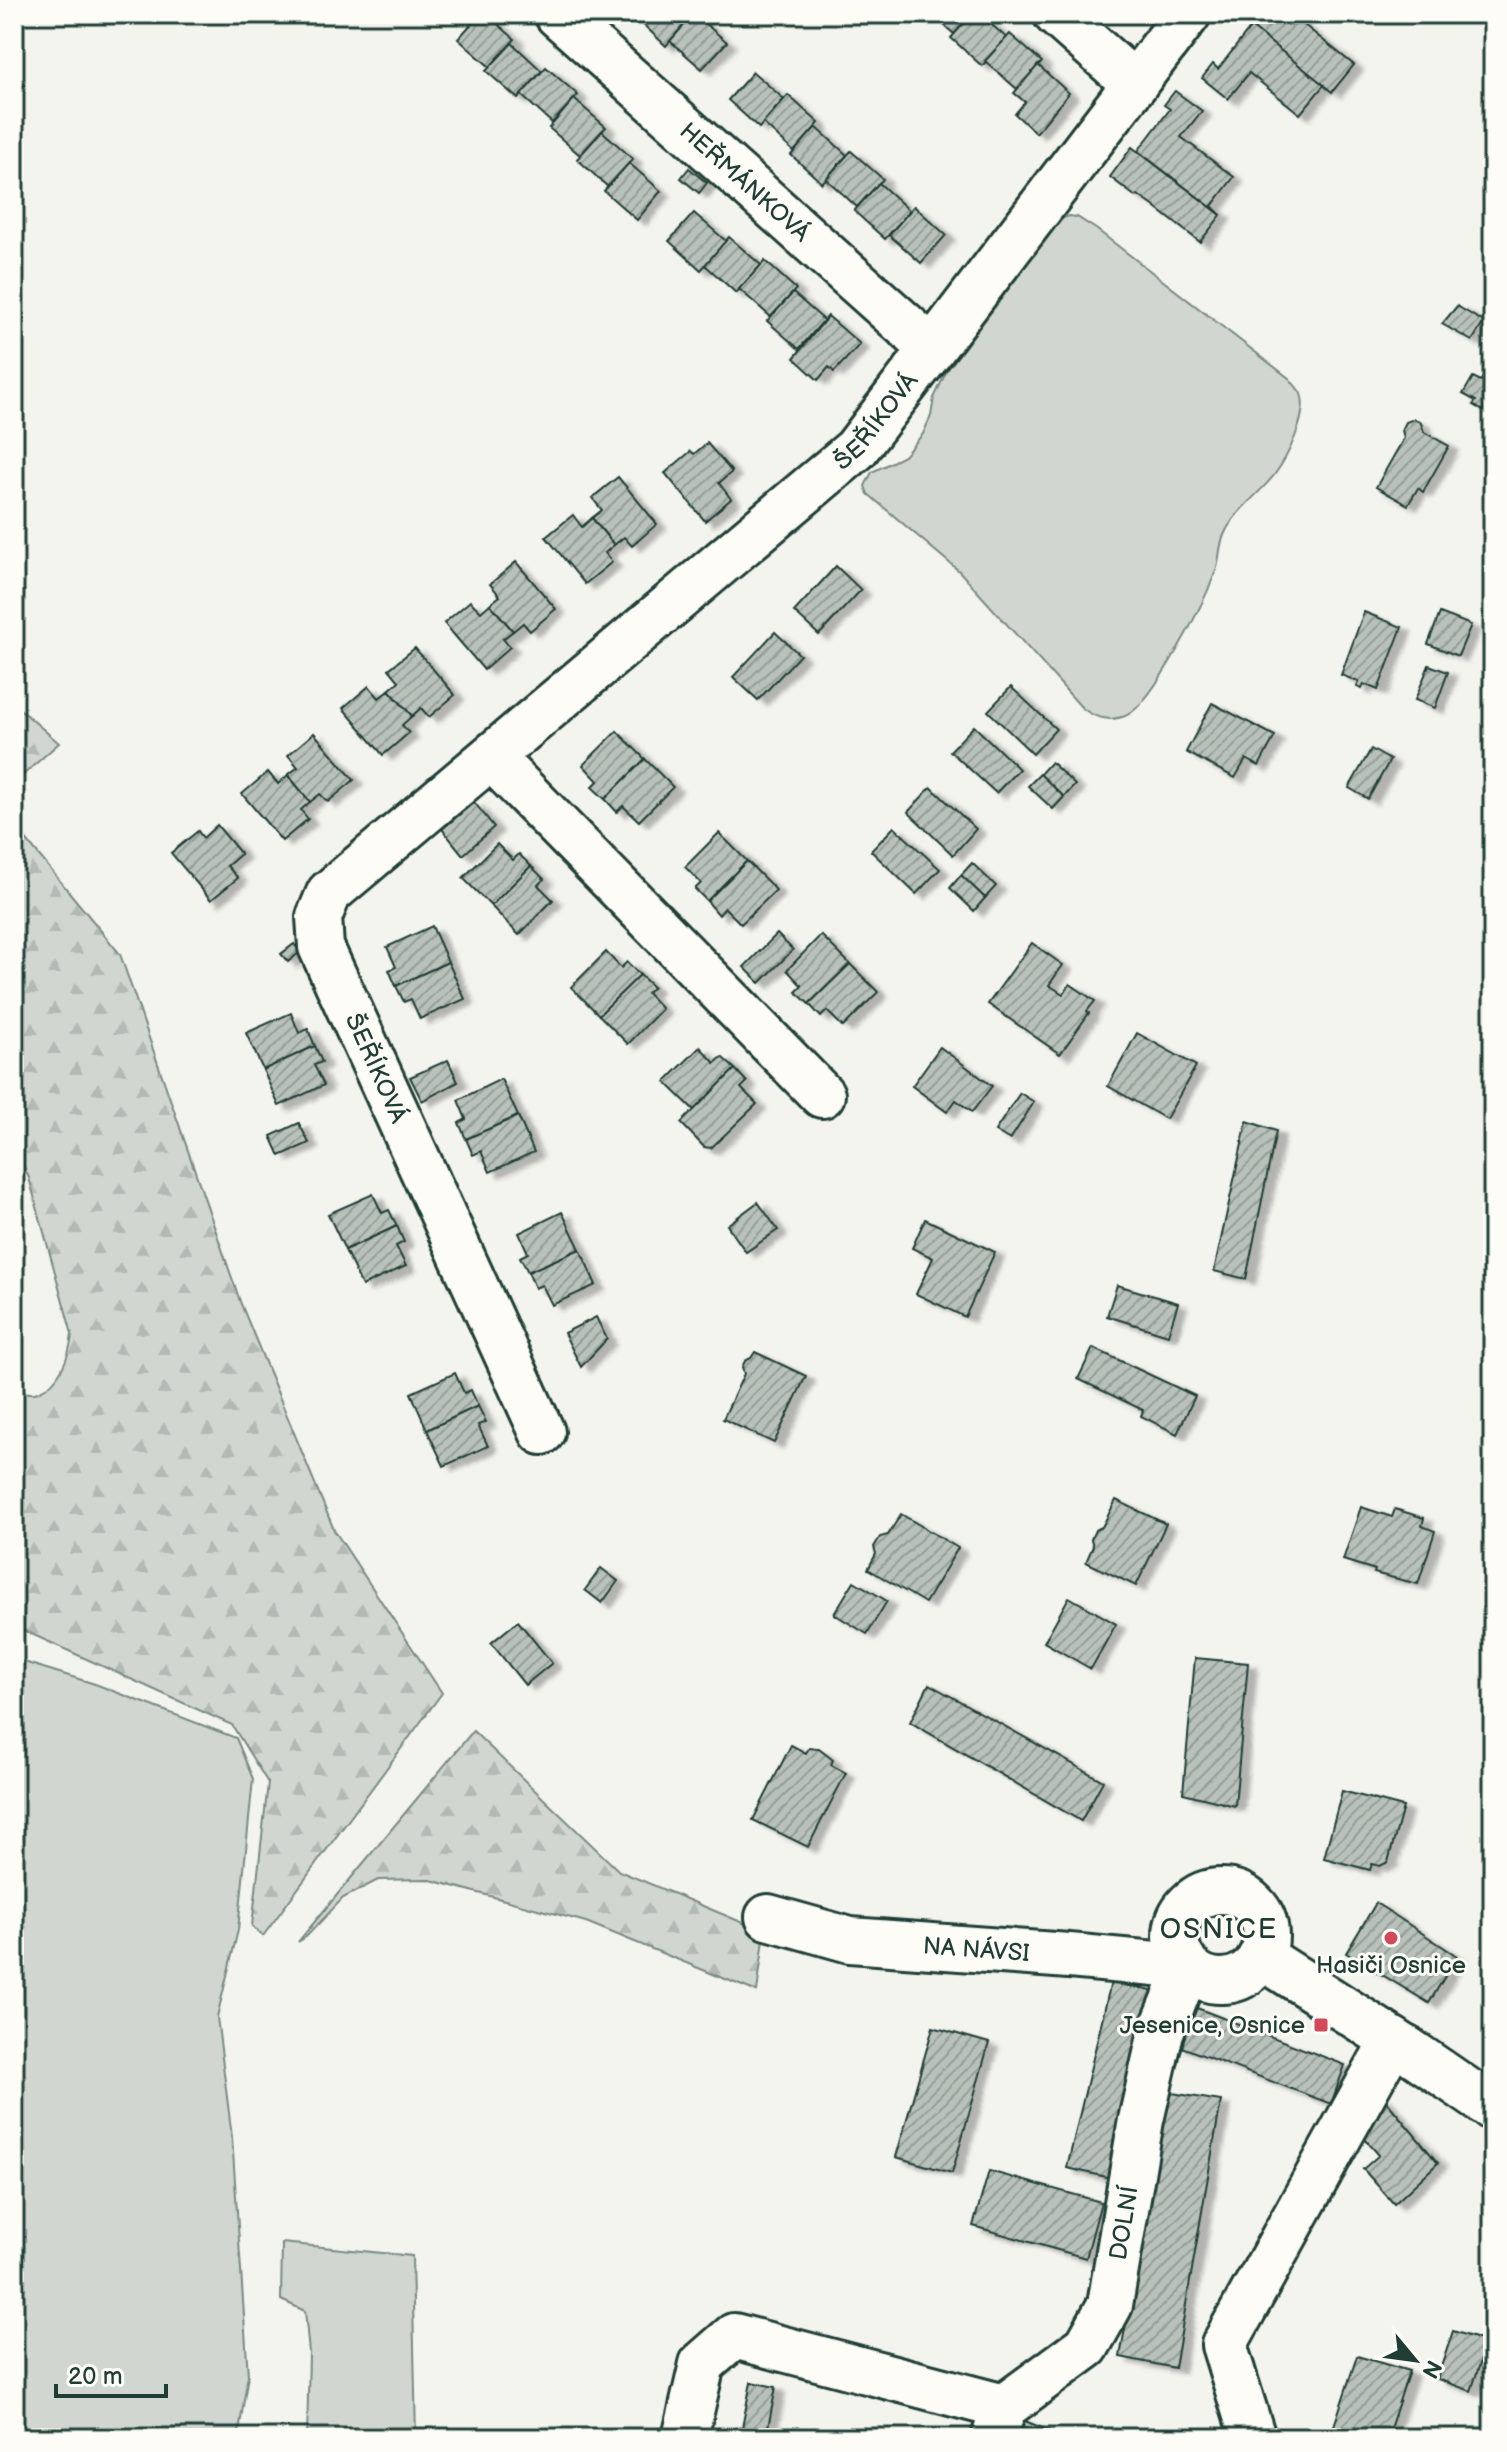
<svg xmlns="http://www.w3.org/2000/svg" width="1507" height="2452" viewBox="0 0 1507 2452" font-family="'Balsamiq Sans',sans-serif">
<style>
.green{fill:#d1d6d1;stroke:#788a82;stroke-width:2}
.forest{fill:url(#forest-firs);stroke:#788a82;stroke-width:2}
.building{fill:url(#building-hatch);stroke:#1f3d34;stroke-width:2;filter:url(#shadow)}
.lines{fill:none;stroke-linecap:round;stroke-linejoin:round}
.minor-casing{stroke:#1f3d34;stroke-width:50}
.minor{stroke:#fdfcf7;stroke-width:44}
.poi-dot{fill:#d1495b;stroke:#fdfcf7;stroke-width:3}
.labels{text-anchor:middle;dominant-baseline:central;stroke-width:6;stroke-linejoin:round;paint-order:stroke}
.street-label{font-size:24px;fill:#1f3d34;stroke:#fdfcf7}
.poi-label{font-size:24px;fill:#1f3d34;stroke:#fdfcf7}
.quarter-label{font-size:28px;letter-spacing:2px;fill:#1f3d34;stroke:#fdfcf7}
</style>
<defs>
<pattern id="forest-firs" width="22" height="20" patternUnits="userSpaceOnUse" patternTransform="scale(2)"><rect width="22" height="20" fill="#d1d6d1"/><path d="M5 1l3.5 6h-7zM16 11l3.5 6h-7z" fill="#b3b9b4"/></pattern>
<pattern id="building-hatch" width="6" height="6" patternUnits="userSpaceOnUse" patternTransform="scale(2)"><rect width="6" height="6" fill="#b9c1bb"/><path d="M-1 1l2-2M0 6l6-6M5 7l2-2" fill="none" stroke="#969e99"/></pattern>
<filter id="shadow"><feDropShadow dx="9" dy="5" stdDeviation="2" flood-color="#0004"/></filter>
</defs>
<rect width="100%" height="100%" fill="#f4f4ef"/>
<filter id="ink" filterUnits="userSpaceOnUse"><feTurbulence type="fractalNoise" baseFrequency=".0125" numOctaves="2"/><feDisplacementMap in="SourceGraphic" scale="16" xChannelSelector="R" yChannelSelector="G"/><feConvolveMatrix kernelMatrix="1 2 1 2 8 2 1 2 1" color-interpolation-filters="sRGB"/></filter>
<g filter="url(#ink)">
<!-- green -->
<g class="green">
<path d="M 1069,216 L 1077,217 L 1096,229 L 1290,379 C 1293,384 1299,389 1301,394 C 1309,414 1287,458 1275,474 C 1259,495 1235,510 1224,535 C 1219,546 1220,559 1216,570 C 1207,599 1152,704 1127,715 C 1110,723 1095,718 1082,708 L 959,571 L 868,494 L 865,486 L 872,472 L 904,456 L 923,434 L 931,416 L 934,398 L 946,372 L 1054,227 L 1063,218 Z"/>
<path d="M 14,1659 L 95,1684 L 236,1738 L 253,1779 L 238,1930 L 217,2017 L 232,2137 L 248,2375 L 238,2438 L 14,2438 Z"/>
<path d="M 282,2243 L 412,2256 L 416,2438 L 307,2438 L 309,2353 L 305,2311 L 281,2300 Z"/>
</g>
<!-- forest -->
<g class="forest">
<path d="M 14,704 L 59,743 L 14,783 Z"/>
<path d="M 14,825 L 120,954 L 241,1304 L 334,1530 L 442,1693 L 263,1936 L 252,1926 L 268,1783 L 232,1725 L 14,1626 L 14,1391 C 20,1391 29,1394 34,1393 C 59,1387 70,1355 72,1334 L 29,1178 L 14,1145 L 18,1105 L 14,1091 Z"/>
<path d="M 473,1731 L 619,1871 L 765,1932 L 757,1992 L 586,1922 L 427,1879 L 378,1880 L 343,1898 L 306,1937 L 298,1942 Z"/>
</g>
<!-- building -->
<g class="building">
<path d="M 480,14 L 486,14 L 515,39 L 490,67 L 458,39 Z"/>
<path d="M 638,14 L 687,14 L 691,17 L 666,46 L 635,17 Z"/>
<path d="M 694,14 L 727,42 L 702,69 L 670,41 Z"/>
<path d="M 932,14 L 972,14 L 954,34 Z"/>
<path d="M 972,14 L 979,14 L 1007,38 L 982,66 L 951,38 Z"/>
<path d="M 1253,14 L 1295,14 L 1293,16 L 1354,65 L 1332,92 L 1246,23 Z"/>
<path d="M 1251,27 L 1324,85 L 1300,114 L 1249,73 L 1228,99 L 1202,78 L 1213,64 L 1218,69 Z"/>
<path d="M 1010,34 L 1042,62 L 1017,89 L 985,61 Z"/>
<path d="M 512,43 L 542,71 L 518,99 L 486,71 Z"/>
<path d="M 1038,65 L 1069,93 L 1036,133 L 1015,114 L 1025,102 L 1014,93 Z"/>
<path d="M 546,67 L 578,95 L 552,123 L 521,95 Z"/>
<path d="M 753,72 L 784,99 L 759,128 L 728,100 Z"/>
<path d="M 1175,91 L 1202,111 L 1181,137 L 1234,177 L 1212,206 L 1221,215 L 1138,151 L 1170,109 L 1164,105 Z"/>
<path d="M 788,95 L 819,123 L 794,152 L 763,123 Z"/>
<path d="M 574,99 L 606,127 L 580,155 L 549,128 Z"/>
<path d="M 816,127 L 847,155 L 822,183 L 791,155 Z"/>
<path d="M 602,131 L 633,159 L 608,187 L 577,159 Z"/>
<path d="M 1132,147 L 1221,215 L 1200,242 L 1152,205 L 1138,195 L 1136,197 L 1110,177 Z"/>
<path d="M 851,151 L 883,179 L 857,207 L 826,179 Z"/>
<path d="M 629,163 L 661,191 L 637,220 L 604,191 Z"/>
<path d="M 689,168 L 707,183 L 699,193 L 681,178 Z"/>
<path d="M 879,183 L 910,211 L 885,239 L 854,211 Z"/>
<path d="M 914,206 L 946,235 L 921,263 L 889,235 Z"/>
<path d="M 694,213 L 726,241 L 701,270 L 669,241 Z"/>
<path d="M 729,237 L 761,265 L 736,293 L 705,265 Z"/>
<path d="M 765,261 L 796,289 L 771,317 L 739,289 Z"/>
<path d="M 793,293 L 824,320 L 799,349 L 767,321 Z"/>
<path d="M 1457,306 L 1484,322 L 1472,341 L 1442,324 Z"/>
<path d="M 828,316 L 860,344 L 834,372 L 829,367 L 818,380 L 794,358 Z"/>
<path d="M 1493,359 L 1493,412 L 1486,407 L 1483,411 L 1473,405 L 1476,401 L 1463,394 L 1473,377 L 1481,381 Z"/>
<path d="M 1414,419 L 1421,423 L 1424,432 L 1449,446 L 1423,492 L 1418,488 L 1408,505 L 1376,487 L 1404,438 L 1402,430 L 1406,422 Z"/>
<path d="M 707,443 L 732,472 L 719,483 L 731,499 L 705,521 L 665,473 L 691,451 L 694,454 Z"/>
<path d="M 618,477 L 657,524 L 632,546 L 624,537 L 614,545 L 592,518 L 602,510 L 592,498 Z"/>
<path d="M 573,515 L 582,527 L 592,518 L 614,545 L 605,553 L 612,562 L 585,584 L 546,537 Z"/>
<path d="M 516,562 L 556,609 L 530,631 L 523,623 L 513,631 L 490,604 L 500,596 L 490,584 Z"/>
<path d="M 836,566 L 861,590 L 819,635 L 794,612 Z"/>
<path d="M 470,601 L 481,612 L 490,604 L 513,631 L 503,639 L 510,647 L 484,670 L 444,623 Z"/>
<path d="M 1364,612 L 1402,627 L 1378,690 L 1364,684 L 1362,689 L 1357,687 L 1359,682 L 1341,675 Z"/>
<path d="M 1440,613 L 1471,625 L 1458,656 L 1428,644 Z"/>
<path d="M 775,632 L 800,655 L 758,700 L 733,677 Z"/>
<path d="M 415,648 L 455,695 L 429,717 L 421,708 L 412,716 L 389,690 L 399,681 L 389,669 Z"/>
<path d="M 1429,665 L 1448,672 L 1435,708 L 1415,700 Z"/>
<path d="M 369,686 L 379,698 L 389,690 L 412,716 L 402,725 L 409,733 L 383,755 L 343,708 Z"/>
<path d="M 1011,687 L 1056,729 L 1033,754 L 988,711 Z"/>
<path d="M 1212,703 L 1275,736 L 1259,766 L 1246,759 L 1235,778 L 1186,752 Z"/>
<path d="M 974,726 L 1019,769 L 996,793 L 950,751 Z"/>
<path d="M 617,731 L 645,759 L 605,799 L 592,787 L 598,781 L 583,765 Z"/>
<path d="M 314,733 L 354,780 L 328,802 L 320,794 L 310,802 L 288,775 L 298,767 L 288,755 Z"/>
<path d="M 1371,749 L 1390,760 L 1368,799 L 1349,788 Z"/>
<path d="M 645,759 L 673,787 L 639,821 L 623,806 L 617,812 L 605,799 Z"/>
<path d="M 1051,762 L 1075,785 L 1064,797 L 1040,774 Z"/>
<path d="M 268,772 L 278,784 L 288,775 L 310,802 L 301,810 L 308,819 L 282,841 L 242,794 Z"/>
<path d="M 1040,774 L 1064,797 L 1053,809 L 1028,786 Z"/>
<path d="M 931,787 L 976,829 L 953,855 L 908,812 Z"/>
<path d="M 474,802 L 494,827 L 463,855 L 442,829 Z"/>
<path d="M 217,825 L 241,854 L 227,866 L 238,878 L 211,900 L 171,853 L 198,831 L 203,838 Z"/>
<path d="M 894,827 L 940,869 L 916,894 L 871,851 Z"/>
<path d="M 719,833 L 747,861 L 707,901 L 695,889 L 701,883 L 685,867 Z"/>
<path d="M 497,844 L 513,860 L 519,854 L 531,866 L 491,906 L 463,878 Z"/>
<path d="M 747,861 L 776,890 L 741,924 L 725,908 L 719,915 L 707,901 Z"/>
<path d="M 972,863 L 996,886 L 985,898 L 961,875 Z"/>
<path d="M 531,866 L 544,879 L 538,885 L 553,900 L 519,935 L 491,906 Z"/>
<path d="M 961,875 L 985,898 L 974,911 L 950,888 Z"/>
<path d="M 432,926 L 448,962 L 396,986 L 389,970 L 396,967 L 387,947 Z"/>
<path d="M 777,934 L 793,950 L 760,983 L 744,967 Z"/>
<path d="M 821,935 L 850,964 L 809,1004 L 796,992 L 802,986 L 787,970 Z"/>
<path d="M 1032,943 L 1063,965 L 1049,985 L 1063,994 L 1070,984 L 1095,1001 L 1087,1011 L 1089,1013 L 1060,1054 L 988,1004 Z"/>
<path d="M 294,944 L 300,952 L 288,962 L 281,954 Z"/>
<path d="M 606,952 L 621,968 L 627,962 L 640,975 L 599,1015 L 571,987 Z"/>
<path d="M 448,962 L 465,999 L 420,1019 L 411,999 L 404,1002 L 396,986 Z"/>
<path d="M 850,964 L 878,992 L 843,1027 L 827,1011 L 821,1017 L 809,1004 Z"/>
<path d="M 640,975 L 653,987 L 647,993 L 662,1009 L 628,1044 L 599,1015 Z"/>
<path d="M 291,1013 L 299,1033 L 308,1029 L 315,1046 L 263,1070 L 246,1033 Z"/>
<path d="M 1137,1033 L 1196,1066 L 1166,1119 L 1108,1086 Z"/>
<path d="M 315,1046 L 322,1062 L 314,1065 L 324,1085 L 279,1106 L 263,1070 Z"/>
<path d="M 700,1047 L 715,1063 L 722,1057 L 735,1069 L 694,1110 L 665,1082 Z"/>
<path d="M 940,1047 L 992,1086 L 972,1112 L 956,1100 L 947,1112 L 912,1086 Z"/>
<path d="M 448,1060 L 458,1082 L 422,1101 L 410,1077 Z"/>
<path d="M 735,1069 L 747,1082 L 741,1088 L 757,1104 L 711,1148 L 704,1147 L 681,1123 Z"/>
<path d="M 501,1079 L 518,1116 L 466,1139 L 459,1123 L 466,1119 L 458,1100 Z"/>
<path d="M 1020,1093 L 1034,1102 L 1010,1140 L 995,1131 Z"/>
<path d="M 518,1116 L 534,1152 L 490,1172 L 481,1151 L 473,1155 L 466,1139 Z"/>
<path d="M 1247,1121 L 1276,1131 L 1246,1279 L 1214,1271 Z"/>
<path d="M 299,1123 L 309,1143 L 280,1156 L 271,1136 Z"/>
<path d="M 373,1194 L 382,1213 L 389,1210 L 397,1226 L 345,1250 L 328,1214 Z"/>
<path d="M 758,1202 L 778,1230 L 746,1252 L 727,1225 Z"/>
<path d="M 562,1212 L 580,1249 L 528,1272 L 520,1257 L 528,1253 L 519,1233 Z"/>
<path d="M 925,1219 L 995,1252 L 965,1317 L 916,1294 L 933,1258 L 912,1248 Z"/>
<path d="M 397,1226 L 404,1242 L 396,1246 L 406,1266 L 362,1286 L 345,1250 Z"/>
<path d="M 580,1249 L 596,1285 L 552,1305 L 542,1285 L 535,1288 L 528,1272 Z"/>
<path d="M 1117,1285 L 1178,1303 L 1168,1335 L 1107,1316 Z"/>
<path d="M 596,1317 L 607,1339 L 581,1367 L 564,1333 Z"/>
<path d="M 1093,1348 L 1195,1396 L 1177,1434 L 1141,1416 L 1143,1410 L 1078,1379 Z"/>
<path d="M 755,1352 L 806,1376 L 774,1443 L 723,1419 L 744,1374 L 742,1367 L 745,1361 L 751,1358 Z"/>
<path d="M 455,1373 L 464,1393 L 471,1390 L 478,1406 L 427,1430 L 411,1393 Z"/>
<path d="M 478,1406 L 486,1422 L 478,1425 L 488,1446 L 444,1466 L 427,1430 Z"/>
<path d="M 1116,1500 L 1166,1524 L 1136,1586 L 1086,1562 L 1093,1546 L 1091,1539 L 1095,1530 L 1102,1527 Z"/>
<path d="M 1361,1507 L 1392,1517 L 1395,1509 L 1424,1518 L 1422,1526 L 1435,1531 L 1418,1584 L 1374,1573 L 1375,1570 L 1343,1560 Z"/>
<path d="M 901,1514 L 958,1548 L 925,1603 L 868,1569 L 876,1554 L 874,1547 L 880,1537 L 888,1535 Z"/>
<path d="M 601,1568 L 618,1581 L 602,1603 L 585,1590 Z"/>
<path d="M 854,1581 L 887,1601 L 867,1634 L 834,1614 Z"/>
<path d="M 1069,1597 L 1116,1624 L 1091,1669 L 1044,1642 Z"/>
<path d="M 518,1621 L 552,1663 L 525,1685 L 491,1643 Z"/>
<path d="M 1195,1658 L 1248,1663 L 1235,1806 L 1183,1793 Z"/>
<path d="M 929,1684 L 1103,1781 L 1081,1821 L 910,1722 Z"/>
<path d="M 791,1745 L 806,1753 L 809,1748 L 819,1749 L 833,1760 L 831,1765 L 846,1773 L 808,1847 L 753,1820 Z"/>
<path d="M 1342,1791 L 1403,1807 L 1388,1862 L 1380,1866 L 1372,1864 L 1370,1870 L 1324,1858 Z"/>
<path d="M 1376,1903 L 1457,1956 L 1429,2003 L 1346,1953 Z"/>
<path d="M 1111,1982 L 1156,1992 L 1111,2178 L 1067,2168 Z"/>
<path d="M 1189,2005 L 1345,2065 L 1331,2104 L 1176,2045 Z"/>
<path d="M 933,2027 L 989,2043 L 952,2173 L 896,2157 Z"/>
<path d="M 1166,2092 L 1221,2101 L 1175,2368 L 1120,2357 Z"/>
<path d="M 1382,2096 L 1438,2163 L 1394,2204 L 1363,2169 L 1379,2155 L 1350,2122 Z"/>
<path d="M 989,2171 L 1101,2202 L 1086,2258 L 973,2226 Z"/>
<path d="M 1453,2331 L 1487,2342 L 1471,2391 L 1437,2379 Z"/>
<path d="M 1357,2356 L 1409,2371 L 1387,2438 L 1352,2438 L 1332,2432 Z"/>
<path d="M 751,2382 L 776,2387 L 766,2438 L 740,2438 Z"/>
<path d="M 1020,2419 L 1067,2438 L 1013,2438 Z"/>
</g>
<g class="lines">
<defs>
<g id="minor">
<path id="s1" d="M 557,14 L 932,349"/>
<path d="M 1056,14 L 1135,84"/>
<path d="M 491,757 L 822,1095"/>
<path id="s2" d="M 542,1432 L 321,947 L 319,917 L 329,893 L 856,449 L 1188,14"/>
<circle cx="1221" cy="1936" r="45"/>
<path id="s3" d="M 768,1917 L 850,1940 L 1069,1956 L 1188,1967"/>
<path d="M 1261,1956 L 1407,2049 L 1493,2108"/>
<path d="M 685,2438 L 702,2364 L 734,2336 L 1004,2407"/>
<path id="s4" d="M 994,2438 L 1004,2407 L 1087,2346 L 1110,2305 L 1141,2120 L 1161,2032 L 1188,1967"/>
<path d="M 1253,2438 L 1224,2345 L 1393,2040"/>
</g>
</defs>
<!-- minor casing -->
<use href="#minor" class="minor-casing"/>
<!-- minor -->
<use href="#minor" class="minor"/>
</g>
</g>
<!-- markers -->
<g class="poi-dot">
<circle cx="1391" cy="1938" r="8"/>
<rect x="1313" y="2017" width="16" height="16" rx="4"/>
</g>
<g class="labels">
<!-- street labels -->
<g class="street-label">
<text stroke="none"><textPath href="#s1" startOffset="252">HEŘMÁNKOVÁ</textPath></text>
<text stroke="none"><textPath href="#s2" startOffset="1312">ŠEŘÍKOVÁ</textPath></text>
<text transform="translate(376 1068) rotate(66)">ŠEŘÍKOVÁ</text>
<text stroke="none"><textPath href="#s3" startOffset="212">NA NÁVSI</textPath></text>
<text stroke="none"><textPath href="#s4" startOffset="266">DOLNÍ</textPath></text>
</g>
<!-- poi labels -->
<g class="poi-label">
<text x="1391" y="1965">Hasiči Osnice</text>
<text x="1305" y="2025" text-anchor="end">Jesenice, Osnice</text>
</g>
<!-- quarter labels -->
<g class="quarter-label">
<text x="1219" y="1929">OSNICE</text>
</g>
</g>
<!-- margin -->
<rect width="1507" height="2452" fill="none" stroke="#fdfcf7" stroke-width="48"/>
<rect x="24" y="24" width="1459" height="2404" fill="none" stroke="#1f3d34" stroke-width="3" filter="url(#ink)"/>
<!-- north arrow -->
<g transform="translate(1415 2360) rotate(119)" stroke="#fdfcf7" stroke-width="6" paint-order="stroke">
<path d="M0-6L14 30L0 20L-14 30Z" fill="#1f3d34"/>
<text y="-12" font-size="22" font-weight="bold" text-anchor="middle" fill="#1f3d34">N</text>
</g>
<!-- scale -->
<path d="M56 2384v12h110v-12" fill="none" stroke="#1f3d34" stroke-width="4"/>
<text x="68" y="2384" font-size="24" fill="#1f3d34" stroke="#fdfcf7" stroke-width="6" paint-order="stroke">20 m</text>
</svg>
